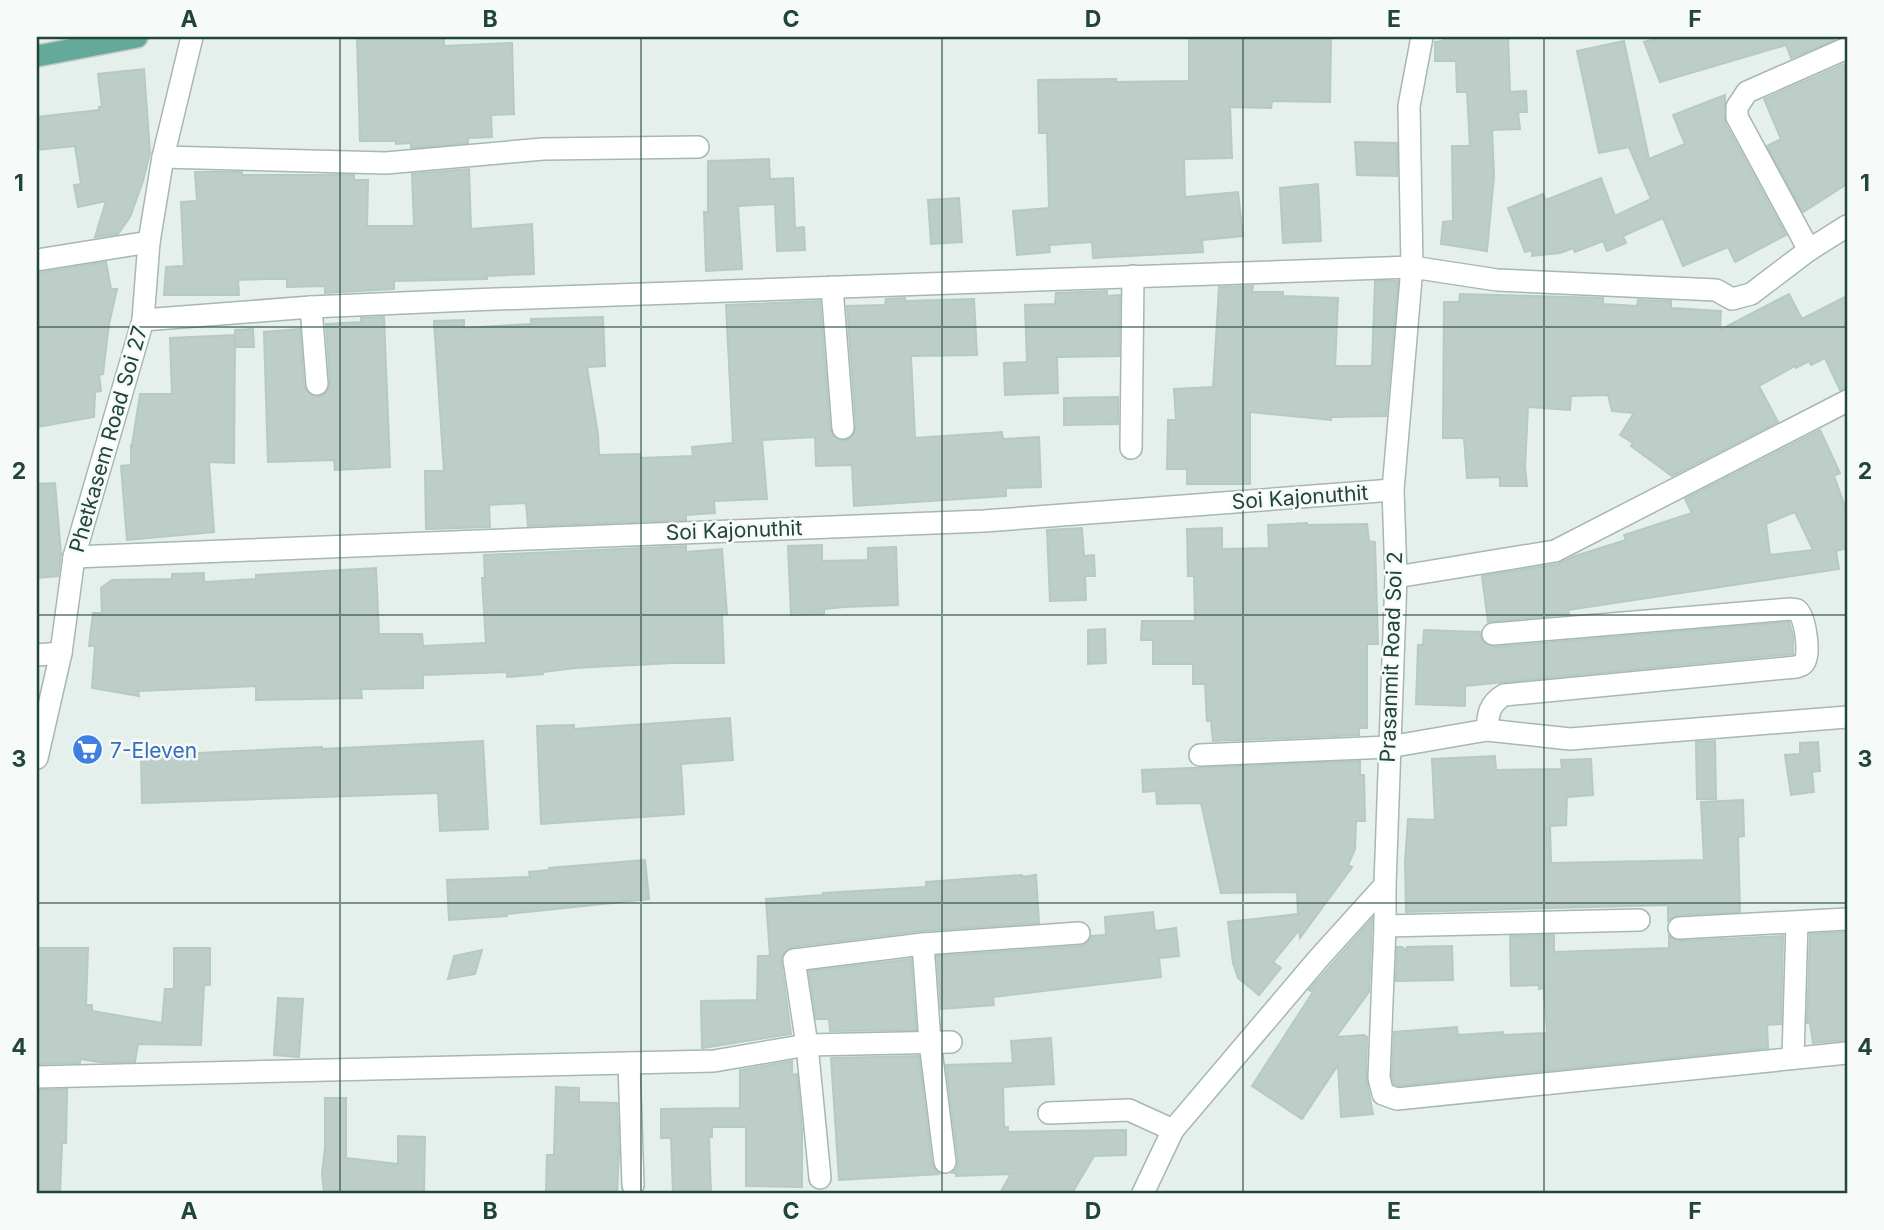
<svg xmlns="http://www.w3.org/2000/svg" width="1884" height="1230" viewBox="0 0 1884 1230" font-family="Inter,sans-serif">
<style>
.building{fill:#bccec7;stroke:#b6cac2;stroke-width:2;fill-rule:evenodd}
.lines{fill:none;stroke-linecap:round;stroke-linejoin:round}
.minor-casing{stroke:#a6b8b3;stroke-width:24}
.major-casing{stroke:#c1cbc8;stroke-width:24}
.minor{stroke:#fff;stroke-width:21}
.major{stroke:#65a99a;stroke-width:21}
.grid{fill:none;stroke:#21443c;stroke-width:2;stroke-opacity:0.55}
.labels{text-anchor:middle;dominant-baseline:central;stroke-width:5;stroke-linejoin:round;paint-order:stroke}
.street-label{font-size:21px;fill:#21443c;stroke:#f6fbf9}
.shop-label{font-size:21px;fill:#366cbe;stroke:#f6fbf9;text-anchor:start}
.neatline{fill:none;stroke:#21443c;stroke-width:2.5}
.grid-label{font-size:23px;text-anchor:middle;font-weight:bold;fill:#21443c}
</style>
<rect width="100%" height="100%" fill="#e5efeb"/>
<!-- building -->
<g class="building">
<path d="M 357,37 L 444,37 L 444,46 L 512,43 L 514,114 L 491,115 L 492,137 L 468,138 L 468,143 L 411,148 L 411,143 L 396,144 L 396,141 L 360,141 Z"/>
<path d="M 1189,37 L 1331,37 L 1330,102 L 1272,101 L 1271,108 L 1230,107 L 1232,158 L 1184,159 L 1185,197 L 1238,192 L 1243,236 L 1202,240 L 1203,252 L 1093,258 L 1092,242 L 1049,245 L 1050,252 L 1017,255 L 1013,211 L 1049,208 L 1047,133 L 1039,133 L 1038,80 L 1116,79 L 1116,82 L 1189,81 Z"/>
<path d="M 1443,37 L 1508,37 L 1510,92 L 1526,91 L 1527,112 L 1518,112 L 1520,129 L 1492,130 L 1494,176 L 1487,251 L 1441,244 L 1443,222 L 1453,221 L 1452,146 L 1470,146 L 1467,92 L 1457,92 L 1456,61 L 1435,61 L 1435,42 L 1444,41 Z"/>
<path d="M 1662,37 L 1832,37 L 1834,40 L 1791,58 L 1786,45 L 1660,82 L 1644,42 Z"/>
<path d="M 1624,41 L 1649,159 L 1685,144 L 1673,115 L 1725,95 L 1725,123 L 1786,235 L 1735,262 L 1728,247 L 1683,266 L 1663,218 L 1623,236 L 1626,243 L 1607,251 L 1603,241 L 1575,252 L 1573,248 L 1560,253 L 1532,256 L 1532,250 L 1525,252 L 1508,208 L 1543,194 L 1546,200 L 1601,178 L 1615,216 L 1651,199 L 1629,147 L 1599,153 L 1577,51 Z"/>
<path d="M 1844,64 L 1847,72 L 1847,184 L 1803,212 L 1767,146 L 1781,139 L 1764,99 Z"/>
<path d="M 144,69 L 150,153 L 143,181 L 130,217 L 118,234 L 95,237 L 106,201 L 78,207 L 74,185 L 81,184 L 75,146 L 37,150 L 37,117 L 99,110 L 99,107 L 102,107 L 98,74 Z"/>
<path d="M 1355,142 L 1397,143 L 1397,176 L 1357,175 Z"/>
<path d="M 769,159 L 770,179 L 793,178 L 795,228 L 804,227 L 805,250 L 777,251 L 775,204 L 738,206 L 742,269 L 706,271 L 704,212 L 708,212 L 708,161 Z"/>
<path d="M 469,169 L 471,229 L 532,224 L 534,274 L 487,276 L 487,279 L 394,281 L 394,289 L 325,293 L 325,286 L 287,287 L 287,279 L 265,279 L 238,280 L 239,295 L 164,295 L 166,267 L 184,266 L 181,202 L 197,201 L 195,172 L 242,172 L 242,175 L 354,175 L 354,180 L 368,180 L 367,226 L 414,226 L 412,174 Z"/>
<path d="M 1318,184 L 1321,241 L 1283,243 L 1280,188 Z"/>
<path d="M 959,198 L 962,242 L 931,244 L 928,200 Z"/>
<path d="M 106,262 L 111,289 L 117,289 L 109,324 L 103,374 L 99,375 L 101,391 L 95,392 L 94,417 L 37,427 L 37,273 Z"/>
<path d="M 1375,281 L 1398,281 L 1386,416 L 1331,417 L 1331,420 L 1250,412 L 1250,484 L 1187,484 L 1187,469 L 1167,469 L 1168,420 L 1176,420 L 1174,389 L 1213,387 L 1219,287 L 1253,286 L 1252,292 L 1283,292 L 1283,296 L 1338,298 L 1335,366 L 1372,366 Z"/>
<path d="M 1107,291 L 1107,296 L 1120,295 L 1119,356 L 1057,357 L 1058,393 L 1005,395 L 1004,363 L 1027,362 L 1025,305 L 1055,304 L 1056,293 Z"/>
<path d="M 1460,294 L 1603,298 L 1603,304 L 1637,306 L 1638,300 L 1671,301 L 1671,308 L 1721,311 L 1720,330 L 1789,294 L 1802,319 L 1847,296 L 1847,388 L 1840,390 L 1825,358 L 1811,365 L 1809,361 L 1796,368 L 1795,366 L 1759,386 L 1778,422 L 1672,476 L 1631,446 L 1633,443 L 1620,435 L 1634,413 L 1612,411 L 1608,395 L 1571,396 L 1570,410 L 1528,407 L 1525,467 L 1527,486 L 1500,486 L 1500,477 L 1467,478 L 1464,438 L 1443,438 L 1444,302 L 1459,302 Z"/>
<path d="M 905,298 L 905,301 L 974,299 L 977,355 L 911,356 L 915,438 L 1002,432 L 1003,439 L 1039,437 L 1041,487 L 1006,488 L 1006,496 L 854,506 L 852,465 L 816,466 L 815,437 L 762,440 L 767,499 L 714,501 L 715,513 L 686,515 L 686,520 L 528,526 L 526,503 L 489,505 L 490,527 L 426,529 L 425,471 L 444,471 L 434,321 L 464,320 L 464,328 L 531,324 L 531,319 L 603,317 L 605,366 L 587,367 L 598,434 L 599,455 L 640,454 L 640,458 L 693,456 L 692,447 L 733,443 L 726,305 L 820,301 L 830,429 L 833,436 L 843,441 L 851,438 L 856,427 L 847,306 L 885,305 L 886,299 Z"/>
<path d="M 384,317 L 390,467 L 335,470 L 334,460 L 268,462 L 264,332 L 300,329 L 304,386 L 311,395 L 319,397 L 325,394 L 330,384 L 326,324 L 361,322 L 361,318 Z"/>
<path d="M 253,329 L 254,347 L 236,347 L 235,330 Z"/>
<path d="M 235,335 L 234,463 L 209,462 L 214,532 L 127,540 L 121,466 L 131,465 L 131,445 L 132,445 L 140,394 L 172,394 L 170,338 Z"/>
<path d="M 1118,397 L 1118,424 L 1064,425 L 1064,398 Z"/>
<path d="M 1820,430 L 1840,473 L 1834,476 L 1847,512 L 1847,548 L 1836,551 L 1839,569 L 1568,610 L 1569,614 L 1488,622 L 1482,576 L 1558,564 L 1575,556 L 1626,540 L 1624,535 L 1692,513 L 1685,499 ZM 1795,512 L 1813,550 L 1770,555 L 1766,524 Z"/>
<path d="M 55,483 L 61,554 L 58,576 L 37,578 L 37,484 Z"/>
<path d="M 1307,523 L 1307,525 L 1367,524 L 1369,541 L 1375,542 L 1378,644 L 1367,644 L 1367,728 L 1359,728 L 1359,735 L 1213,741 L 1211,721 L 1207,721 L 1205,684 L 1193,684 L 1193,664 L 1153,664 L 1153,640 L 1141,640 L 1142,621 L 1195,621 L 1194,576 L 1188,576 L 1187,529 L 1222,528 L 1222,549 L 1269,548 L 1268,525 Z"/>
<path d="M 1082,528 L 1084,556 L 1094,555 L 1095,576 L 1085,576 L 1086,600 L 1050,601 L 1047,530 Z"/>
<path d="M 822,545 L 822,561 L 868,560 L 868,548 L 896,547 L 898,605 L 843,607 L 824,609 L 824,614 L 791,615 L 788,546 Z"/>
<path d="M 686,546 L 686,552 L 722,549 L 727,614 L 722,614 L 724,663 L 672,663 L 575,668 L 543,672 L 543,674 L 507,677 L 507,672 L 423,675 L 423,688 L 361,689 L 362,698 L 256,700 L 256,686 L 138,691 L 139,696 L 92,688 L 95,646 L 89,646 L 93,613 L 102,613 L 101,588 L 112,580 L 172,579 L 172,574 L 204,573 L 204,582 L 256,579 L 256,575 L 376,568 L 379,634 L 422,634 L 423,646 L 486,643 L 482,578 L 485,578 L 484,555 Z"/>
<path d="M 1789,622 L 1793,636 L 1793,654 L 1465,686 L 1465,706 L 1416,704 L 1418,645 L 1423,645 L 1424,630 L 1480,632 L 1483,642 L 1494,647 Z"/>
<path d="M 1105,629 L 1106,663 L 1088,664 L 1088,630 Z"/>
<path d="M 730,718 L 733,760 L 681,764 L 684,814 L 541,824 L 537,726 L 574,725 L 574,729 Z"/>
<path d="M 483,741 L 488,829 L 440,831 L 438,793 L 142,803 L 141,754 L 176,753 L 176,754 L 322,747 L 322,749 Z"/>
<path d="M 1715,741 L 1716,799 L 1697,799 L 1696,742 Z"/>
<path d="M 1818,742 L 1820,771 L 1812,772 L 1814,792 L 1791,795 L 1785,755 L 1800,754 L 1800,743 Z"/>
<path d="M 1495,756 L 1496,770 L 1562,769 L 1561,760 L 1591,759 L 1593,795 L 1567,797 L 1566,825 L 1550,826 L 1551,863 L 1704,860 L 1701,802 L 1743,800 L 1744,836 L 1738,837 L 1740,912 L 1678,915 L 1668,921 L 1668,905 L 1406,912 L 1405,862 L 1408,819 L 1435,820 L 1432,759 Z"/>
<path d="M 1360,761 L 1360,775 L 1364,775 L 1365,821 L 1356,821 L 1355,849 L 1348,865 L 1352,867 L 1300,938 L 1299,930 L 1273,962 L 1281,968 L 1259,995 L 1238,978 L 1233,963 L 1228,922 L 1298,914 L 1297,892 L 1221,893 L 1201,803 L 1157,804 L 1156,791 L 1143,792 L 1142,770 Z"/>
<path d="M 645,860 L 649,899 L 507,914 L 507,916 L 449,920 L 447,880 L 530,877 L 529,872 L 549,870 L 549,868 Z"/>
<path d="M 1022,875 L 1022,877 L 1036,875 L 1039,923 L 921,931 L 792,947 L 782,955 L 781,961 L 791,1034 L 702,1048 L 701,1001 L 757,1000 L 758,956 L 770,956 L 766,899 L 823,895 L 823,893 L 926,887 L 926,882 Z"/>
<path d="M 1153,912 L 1155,931 L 1176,928 L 1179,956 L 1159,958 L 1161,977 L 993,997 L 994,1005 L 941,1009 L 937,956 L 1081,946 L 1087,943 L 1091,936 L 1106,935 L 1105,917 Z"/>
<path d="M 1372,919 L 1369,992 L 1336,1037 L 1364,1035 L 1367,1037 L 1366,1078 L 1373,1114 L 1341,1117 L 1338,1065 L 1302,1119 L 1252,1086 L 1313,992 L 1309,990 Z"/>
<path d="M 1847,932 L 1847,1040 L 1813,1043 L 1810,1023 L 1807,1023 L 1810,934 Z"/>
<path d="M 1554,935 L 1554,952 L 1669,948 L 1669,936 L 1680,941 L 1783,936 L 1781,1024 L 1767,1025 L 1768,1048 L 1399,1086 L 1394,1084 L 1392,1077 L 1394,1032 L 1457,1027 L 1458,1035 L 1503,1032 L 1503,1035 L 1547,1033 L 1544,988 L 1539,989 L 1539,985 L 1511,986 L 1510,936 Z"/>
<path d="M 1452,946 L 1453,980 L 1396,981 L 1397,947 L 1402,947 L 1407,951 L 1407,947 Z"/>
<path d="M 37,948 L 88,948 L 86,1005 L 92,1005 L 92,1011 L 162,1023 L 165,989 L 174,989 L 174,948 L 210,948 L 210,985 L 204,985 L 201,1045 L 138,1044 L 135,1062 L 99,1062 L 80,1059 L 80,1063 L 37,1064 Z"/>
<path d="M 482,950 L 475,974 L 448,979 L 454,956 Z"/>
<path d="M 911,959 L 916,1030 L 830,1031 L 829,1019 L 816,1019 L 809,971 Z"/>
<path d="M 278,998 L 303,999 L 299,1057 L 274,1055 Z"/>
<path d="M 1051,1038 L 1054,1084 L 1003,1087 L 1004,1127 L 1008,1127 L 1008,1132 L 1126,1130 L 1126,1155 L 1094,1156 L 1072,1193 L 1000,1193 L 1011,1174 L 956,1176 L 956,1173 L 952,1173 L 957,1168 L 958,1160 L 946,1065 L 1013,1063 L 1011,1041 Z"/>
<path d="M 919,1056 L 932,1164 L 939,1174 L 839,1180 L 831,1058 Z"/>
<path d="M 792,1061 L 792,1075 L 797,1074 L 802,1130 L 802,1187 L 746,1186 L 746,1127 L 712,1127 L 712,1137 L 709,1137 L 711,1193 L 673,1193 L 671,1138 L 661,1138 L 661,1109 L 740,1108 L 740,1070 Z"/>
<path d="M 556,1087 L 579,1088 L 579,1102 L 617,1103 L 619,1152 L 617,1193 L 546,1193 L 547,1155 L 554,1155 Z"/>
<path d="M 67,1089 L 66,1143 L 62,1143 L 60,1192 L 37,1191 L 37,1090 Z"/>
<path d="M 325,1098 L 346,1098 L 346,1158 L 398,1164 L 398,1136 L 425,1137 L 424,1193 L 324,1193 L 322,1173 L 325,1148 Z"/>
</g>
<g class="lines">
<defs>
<g id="minor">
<path d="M 163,157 L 386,163 L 543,149 L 698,147"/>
<path d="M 1809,250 L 1737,117 L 1737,107 L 1747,92 L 1847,48"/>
<path d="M 37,260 L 149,242"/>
<path d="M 832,287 L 843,428"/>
<path d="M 311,307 L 317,384"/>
<path d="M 143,320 L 311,307 L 469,300 L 1412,267 L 1497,280 L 1716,290 L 1732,299 L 1751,294 L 1809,250 L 1847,226"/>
<path d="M 1131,448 L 1133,276"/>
<path d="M 74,557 L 984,521 L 1393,490"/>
<path d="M 1396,577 L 1555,551 L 1847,401"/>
<path d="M 37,655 L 61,653"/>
<path d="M 1487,730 C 1488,714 1489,704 1504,695 L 1796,667 C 1801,665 1803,666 1805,661 C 1810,651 1805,616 1797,610 L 1790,609 L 1493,634"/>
<path d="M 1200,755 L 1389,747 L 1487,730 L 1570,739 L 1847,717"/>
<path d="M 37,758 L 61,653 L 74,557 L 143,320 L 149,242 L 163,157 L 192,37"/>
<path d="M 1385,885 L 1385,926 L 1379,1078 L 1383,1094 L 1397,1099 L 1847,1053"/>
<path d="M 1385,926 L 1639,920"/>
<path d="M 1679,928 L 1847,919"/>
<path d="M 923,944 L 930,1042 L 945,1162"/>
<path d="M 1793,1057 L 1797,922"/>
<path d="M 629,1063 L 633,1185"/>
<path d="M 37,1077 L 714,1061 L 807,1045 L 951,1042"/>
<path d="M 1049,1113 L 1129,1110 L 1173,1130"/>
<path d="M 820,1178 L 807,1045 L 794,960 L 923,944 L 1079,933"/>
<path d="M 1143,1193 L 1173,1130 L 1319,958 L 1385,885 L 1396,577 L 1393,490 L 1412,267 L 1409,106 L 1422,37"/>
</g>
<path id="major" d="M 37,56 L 137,37"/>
</defs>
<!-- minor casing -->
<use href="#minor" class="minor-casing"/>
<!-- major casing -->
<use href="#major" class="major-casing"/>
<!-- minor -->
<use href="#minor" class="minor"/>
<!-- major -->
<use href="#major" class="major"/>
</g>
<!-- grid -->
<path class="grid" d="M 340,37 L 340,1193M 641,37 L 641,1193M 942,37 L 942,1193M 1243,37 L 1243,1193M 1544,37 L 1544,1193M 37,327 L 1847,327M 37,615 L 1847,615M 37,903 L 1847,903"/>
<!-- icons -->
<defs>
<symbol id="supermarket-disc" viewBox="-11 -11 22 22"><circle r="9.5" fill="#3f7fe0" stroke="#f6fbf9"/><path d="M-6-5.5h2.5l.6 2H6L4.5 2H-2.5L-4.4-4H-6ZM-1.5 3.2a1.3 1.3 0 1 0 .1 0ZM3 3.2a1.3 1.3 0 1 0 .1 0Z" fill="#fff"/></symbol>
</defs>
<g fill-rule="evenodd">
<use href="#supermarket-disc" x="70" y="732" width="35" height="35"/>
</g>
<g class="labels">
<!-- street labels -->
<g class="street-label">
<text transform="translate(108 439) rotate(-74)">Phetkasem Road Soi 27</text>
<text transform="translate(1300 497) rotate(-4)">Soi Kajonuthit</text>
<text transform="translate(734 530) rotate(-2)">Soi Kajonuthit</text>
<text transform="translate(1391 657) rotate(-88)">Prasanmit Road Soi 2</text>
</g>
<!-- shop labels -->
<g class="shop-label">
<text x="110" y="750">7-Eleven</text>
</g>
</g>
<!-- border -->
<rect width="1884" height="1230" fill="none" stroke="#f6fbf9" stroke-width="77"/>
<rect x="38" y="38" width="1808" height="1154" class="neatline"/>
<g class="grid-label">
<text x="189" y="27">A</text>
<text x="490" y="27">B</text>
<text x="791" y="27">C</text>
<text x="1093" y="27">D</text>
<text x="1394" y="27">E</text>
<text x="1695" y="27">F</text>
<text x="19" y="191">1</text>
<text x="1865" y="191">1</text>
<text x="19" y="479">2</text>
<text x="1865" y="479">2</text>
<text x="19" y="767">3</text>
<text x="1865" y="767">3</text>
<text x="19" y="1055">4</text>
<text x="1865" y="1055">4</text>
<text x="189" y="1219">A</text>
<text x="490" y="1219">B</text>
<text x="791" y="1219">C</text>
<text x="1093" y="1219">D</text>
<text x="1394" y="1219">E</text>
<text x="1695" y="1219">F</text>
</g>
</svg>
